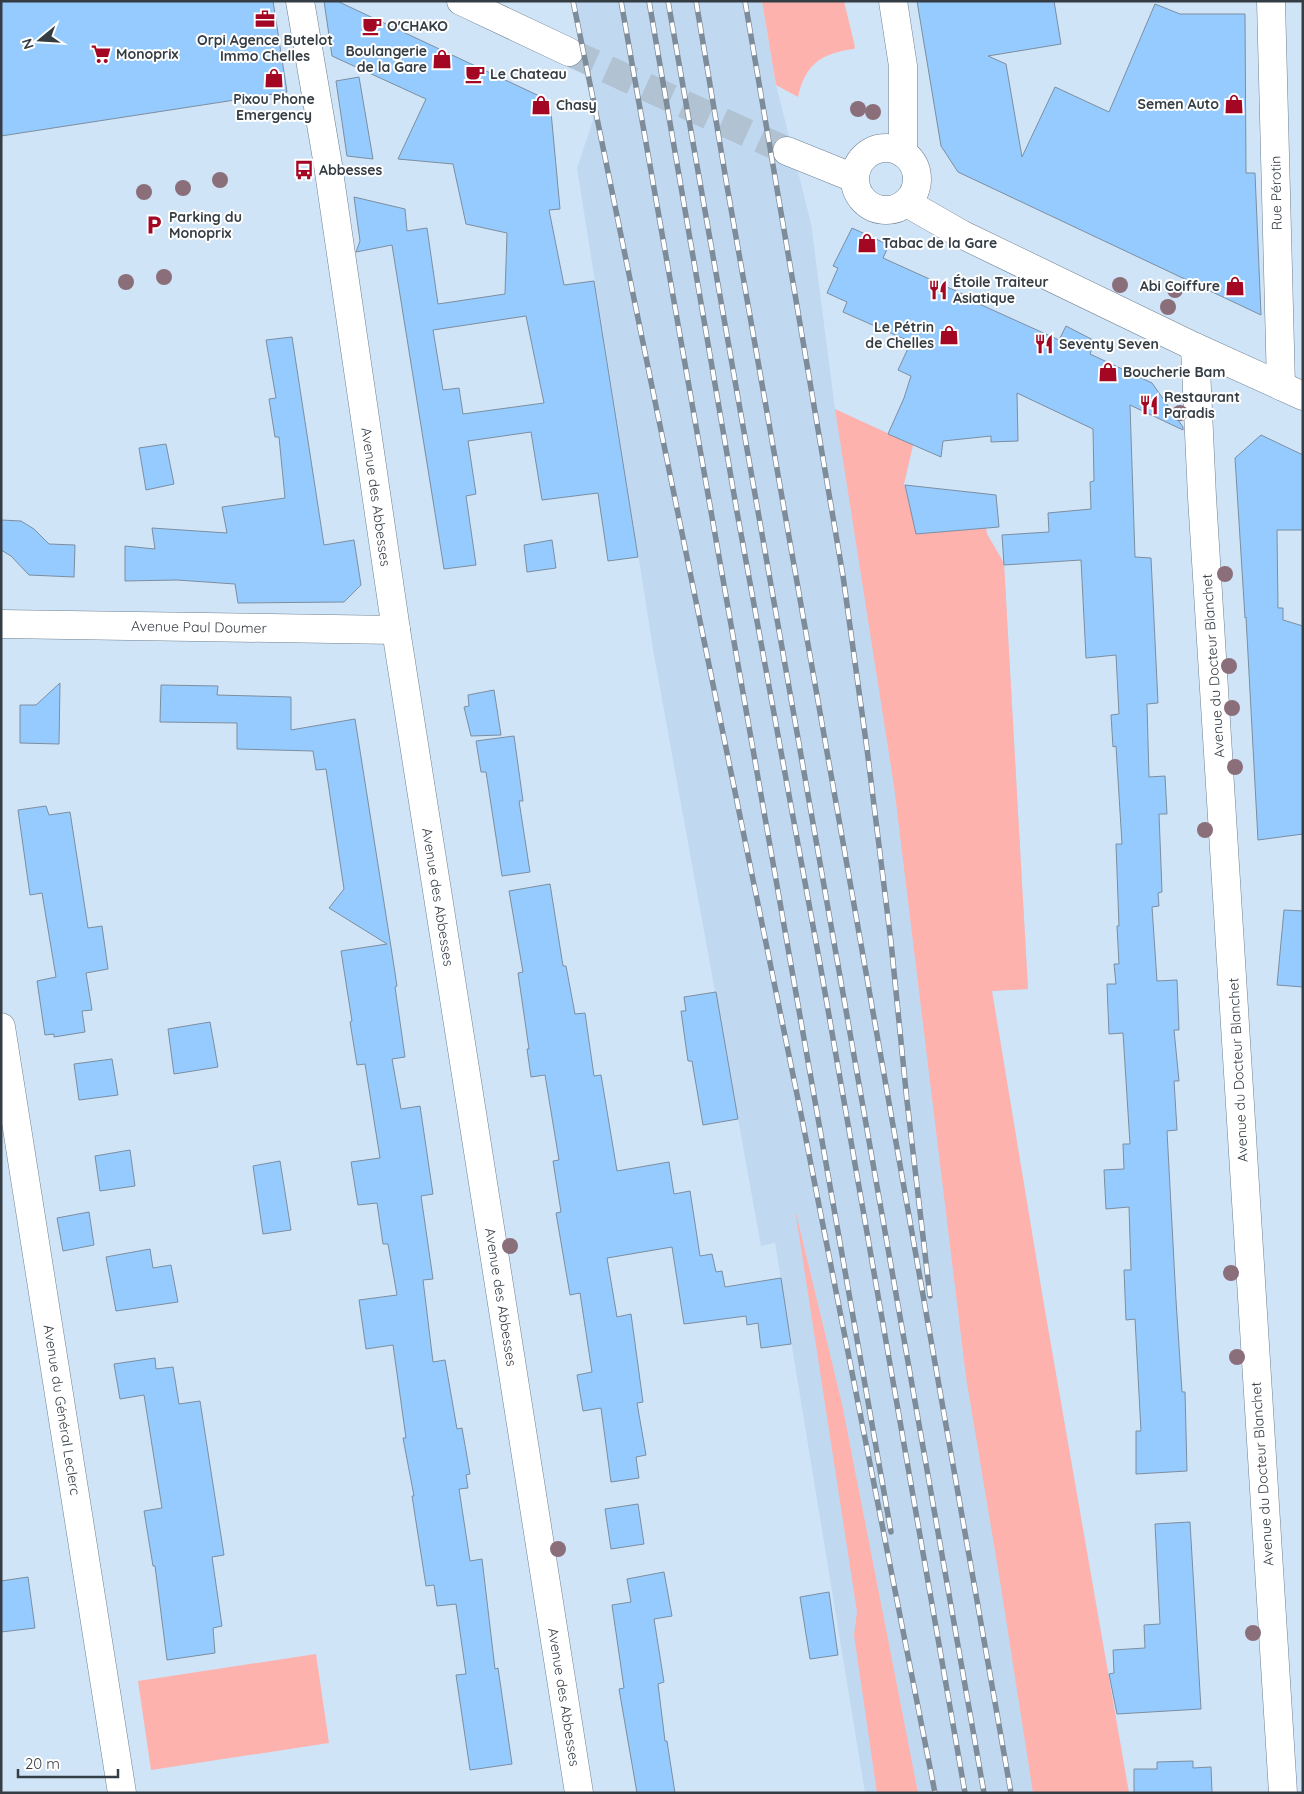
<svg xmlns="http://www.w3.org/2000/svg" width="1304" height="1794" viewBox="0 0 1304 1794" font-family="Quicksand,sans-serif">
<style>
.built{fill:#c0d9f1}
.green{fill:#feb2ae}
.building{fill:#96cbff;stroke:#7c8ea0;fill-rule:evenodd}
.lines{fill:none;stroke-linecap:round;stroke-linejoin:round}
.minor-tunnel{stroke:#b1c3d3;stroke-width:28;stroke-dasharray:28 14;stroke-linecap:butt}
.minor-casing{stroke:#6e8091;stroke-width:29}
.minor{stroke:#fff;stroke-width:28}
.rail-casing{stroke:#7e8b98;stroke-width:5.5}
.rail{stroke:#fff;stroke-width:4;stroke-dasharray:11;stroke-linecap:butt}
.tree{fill:#8a6e7a}
.labels{text-anchor:middle;dominant-baseline:central;stroke-width:4;stroke-linejoin:round;paint-order:stroke}
.poi-label{font-size:14px;font-weight:bold;fill:#353d44;stroke:#fff;text-anchor:start}
.street-label{font-size:14px;fill:#353d44;stroke:#fff}
</style>
<rect width="100%" height="100%" fill="#d0e4f7"/>
<!-- built -->
<path class="built" d="M 575,1 L 762,1 L 776,85 L 811,223 L 835,409 L 913,445 L 904,484 L 917,534 L 986,528 L 987,534 L 1004,563 L 1028,989 L 992,991 L 1044,1305 L 1129,1793 L 865,1793 L 775,1243 L 761,1246 L 654,655 L 577,168 L 593,120 Z"/>
<!-- green -->
<g class="green">
<path d="M 762,1 L 844,1 L 855,47 L 854,49 C 821,53 805,65 798,97 L 776,85 Z"/>
<path d="M 835,409 L 913,445 L 904,484 L 917,534 L 986,528 L 987,534 L 1004,563 L 1028,989 L 992,991 L 1044,1305 L 1129,1793 L 1033,1793 L 1000,1581 L 966,1377 L 894,786 Z"/>
<path d="M 795,1209 L 842,1404 L 918,1793 L 877,1793 L 854,1635 L 857,1612 Z"/>
<path d="M 316,1654 L 329,1743 L 151,1770 L 138,1681 Z"/>
</g>
<!-- building -->
<g class="building">
<path d="M 1,1 L 273,1 L 287,92 L 1,136 Z"/>
<path d="M 324,1 L 337,1 L 550,101 L 560,209 L 549,210 L 564,285 L 594,281 L 638,557 L 608,561 L 598,493 L 542,500 L 531,432 L 468,441 L 476,494 L 466,496 L 476,565 L 444,569 L 392,245 L 356,252 L 360,241 L 354,197 L 405,209 L 407,231 L 427,228 L 438,304 L 505,294 L 507,233 L 466,224 L 453,164 L 398,159 L 426,99 L 332,56 ZM 526,316 L 544,403 L 463,414 L 459,388 L 443,390 L 433,330 Z"/>
<path d="M 917,1 L 1054,1 L 1061,44 L 988,56 L 1006,64 L 1022,157 L 1055,87 L 1109,112 L 1155,4 L 1180,14 L 1245,14 L 1246,173 L 1255,173 L 1261,315 L 958,172 L 941,146 Z"/>
<path d="M 359,77 L 373,159 L 347,156 L 336,81 Z"/>
<path d="M 852,228 L 889,245 L 883,258 L 978,301 L 977,303 L 1059,340 L 1066,326 L 1095,341 L 1090,354 L 1152,383 L 1183,427 L 1183,430 L 1130,405 L 1135,557 L 1151,558 L 1158,703 L 1147,704 L 1149,777 L 1165,776 L 1167,814 L 1159,814 L 1162,892 L 1158,893 L 1159,906 L 1152,907 L 1157,981 L 1177,980 L 1179,1030 L 1174,1030 L 1179,1081 L 1174,1081 L 1177,1130 L 1167,1131 L 1176,1300 L 1182,1392 L 1185,1392 L 1187,1471 L 1136,1474 L 1136,1431 L 1141,1431 L 1135,1319 L 1126,1320 L 1124,1270 L 1131,1270 L 1129,1207 L 1106,1209 L 1104,1170 L 1124,1169 L 1123,1144 L 1130,1144 L 1123,1033 L 1109,1034 L 1107,984 L 1116,984 L 1114,964 L 1119,964 L 1117,926 L 1119,926 L 1116,844 L 1122,844 L 1116,746 L 1113,747 L 1111,715 L 1119,714 L 1116,655 L 1086,658 L 1081,560 L 1004,565 L 1002,535 L 1049,532 L 1048,513 L 1091,509 L 1090,482 L 1094,481 L 1093,429 L 1017,393 L 1018,441 L 991,442 L 991,436 L 943,441 L 941,457 L 888,434 L 904,398 L 911,376 L 898,370 L 911,342 L 843,312 L 847,302 L 827,293 L 838,268 L 833,266 Z"/>
<path d="M 292,337 L 324,545 L 354,540 L 361,585 L 344,602 L 238,603 L 235,584 L 177,580 L 125,581 L 125,546 L 155,549 L 152,528 L 227,533 L 222,507 L 285,498 L 279,437 L 275,437 L 269,399 L 276,398 L 266,340 Z"/>
<path d="M 1261,435 L 1303,455 L 1303,530 L 1277,530 L 1278,608 L 1283,608 L 1283,620 L 1303,626 L 1303,834 L 1258,840 L 1246,617 L 1245,618 L 1235,458 Z"/>
<path d="M 166,444 L 174,484 L 146,490 L 139,448 Z"/>
<path d="M 905,485 L 996,495 L 999,527 L 916,534 Z"/>
<path d="M 1,520 L 21,521 L 34,529 L 49,544 L 75,545 L 74,577 L 29,575 L 11,556 L 1,550 Z"/>
<path d="M 552,540 L 556,568 L 527,572 L 524,545 Z"/>
<path d="M 60,683 L 59,744 L 20,743 L 20,705 L 36,705 Z"/>
<path d="M 161,685 L 218,686 L 217,695 L 291,697 L 291,730 L 355,719 L 391,947 L 397,986 L 395,987 L 405,1057 L 392,1059 L 401,1109 L 420,1106 L 433,1194 L 421,1196 L 433,1279 L 423,1280 L 433,1362 L 445,1360 L 457,1429 L 462,1428 L 470,1474 L 466,1475 L 468,1488 L 459,1489 L 470,1561 L 482,1559 L 495,1669 L 498,1668 L 512,1764 L 470,1770 L 456,1675 L 466,1674 L 456,1604 L 437,1606 L 434,1585 L 426,1586 L 412,1496 L 414,1496 L 403,1438 L 406,1438 L 393,1345 L 366,1349 L 359,1300 L 397,1295 L 388,1244 L 383,1244 L 377,1203 L 358,1205 L 351,1162 L 380,1158 L 365,1064 L 357,1065 L 350,1022 L 352,1021 L 341,951 L 387,944 L 329,908 L 344,889 L 326,769 L 316,770 L 313,751 L 237,749 L 237,723 L 160,722 Z"/>
<path d="M 494,690 L 501,735 L 471,736 L 464,707 L 469,706 L 468,695 Z"/>
<path d="M 514,736 L 523,801 L 519,801 L 530,872 L 502,876 L 486,772 L 481,772 L 476,741 Z"/>
<path d="M 46,806 L 49,815 L 70,812 L 88,928 L 102,926 L 108,969 L 86,973 L 92,1010 L 82,1011 L 85,1032 L 54,1037 L 54,1034 L 45,1035 L 37,981 L 56,977 L 42,893 L 30,895 L 18,810 Z"/>
<path d="M 550,884 L 563,966 L 566,966 L 575,1014 L 585,1013 L 594,1076 L 601,1075 L 617,1171 L 669,1162 L 674,1194 L 690,1191 L 700,1256 L 712,1254 L 716,1272 L 722,1271 L 725,1287 L 781,1278 L 791,1344 L 761,1348 L 758,1323 L 747,1325 L 746,1316 L 684,1324 L 672,1247 L 607,1258 L 617,1317 L 631,1314 L 643,1402 L 637,1403 L 646,1455 L 636,1457 L 639,1478 L 611,1482 L 601,1408 L 583,1411 L 577,1375 L 592,1372 L 580,1293 L 570,1295 L 556,1213 L 561,1212 L 553,1161 L 559,1160 L 545,1075 L 531,1077 L 527,1049 L 529,1049 L 518,973 L 523,972 L 509,891 Z"/>
<path d="M 1284,910 L 1303,911 L 1303,987 L 1277,985 Z"/>
<path d="M 716,992 L 738,1119 L 703,1125 L 692,1061 L 688,1061 L 681,1011 L 686,1011 L 684,997 Z"/>
<path d="M 210,1022 L 218,1067 L 174,1074 L 168,1029 Z"/>
<path d="M 112,1059 L 118,1095 L 79,1100 L 74,1064 Z"/>
<path d="M 130,1150 L 135,1186 L 100,1191 L 95,1156 Z"/>
<path d="M 280,1161 L 291,1230 L 263,1234 L 253,1166 Z"/>
<path d="M 89,1212 L 94,1245 L 63,1251 L 57,1218 Z"/>
<path d="M 150,1249 L 153,1268 L 171,1265 L 178,1302 L 116,1311 L 106,1257 Z"/>
<path d="M 155,1358 L 156,1369 L 173,1367 L 179,1404 L 200,1401 L 224,1555 L 212,1557 L 222,1626 L 213,1628 L 215,1653 L 167,1660 L 155,1566 L 153,1566 L 144,1511 L 162,1508 L 144,1395 L 120,1399 L 114,1364 Z"/>
<path d="M 638,1504 L 644,1544 L 611,1549 L 605,1509 Z"/>
<path d="M 1190,1522 L 1201,1709 L 1117,1714 L 1109,1674 L 1114,1673 L 1113,1650 L 1145,1648 L 1144,1625 L 1160,1624 L 1155,1524 Z"/>
<path d="M 664,1572 L 672,1616 L 654,1619 L 664,1682 L 658,1684 L 665,1741 L 667,1741 L 675,1793 L 637,1793 L 619,1689 L 624,1688 L 612,1605 L 631,1602 L 627,1579 Z"/>
<path d="M 28,1577 L 35,1628 L 1,1632 L 1,1581 Z"/>
<path d="M 829,1592 L 838,1655 L 810,1659 L 800,1597 Z"/>
<path d="M 1193,1761 L 1193,1768 L 1211,1767 L 1212,1793 L 1134,1793 L 1134,1769 L 1157,1769 L 1157,1762 Z"/>
</g>
<g class="lines">
<!-- minor-tunnel -->
<path class="minor-tunnel" d="M 569,52 L 787,151"/>
<defs>
<g id="minor">
<path d="M 300,1 L 328,165 L 396,630 L 579,1793"/>
<path d="M 461,1 L 569,52"/>
<path d="M 893,1 L 903,66 L 903,153"/>
<path d="M 1271,1 L 1281,386"/>
<circle cx="886" cy="179" r="31"/>
<path d="M 787,151 L 854,178"/>
<path d="M 907,203 L 961,234 L 1195,347 L 1303,396"/>
<path d="M 1195,347 L 1202,497 L 1283,1793"/>
<path d="M 1,624 L 396,630"/>
<path d="M 1,1027 L 122,1793"/>
</g>
</defs>
<!-- minor casing -->
<use href="#minor" class="minor-casing"/>
<!-- minor -->
<use href="#minor" class="minor"/>
<defs>
<g id="rail">
<path d="M 573,1 L 801,1114 L 935,1793"/>
<path d="M 621,1 L 891,1532"/>
<path d="M 649,1 L 737,512 L 820,964 L 965,1793"/>
<path d="M 668,1 L 984,1793"/>
<path d="M 696,1 L 727,186 L 1011,1793"/>
<path d="M 745,1 L 843,576 L 867,749 L 891,942 L 907,1101 L 930,1296"/>
</g>
</defs>
<!-- rail casing -->
<use href="#rail" class="rail-casing"/>
<!-- rail -->
<use href="#rail" class="rail"/>
</g>
<!-- trees -->
<g class="tree">
<circle cx="858" cy="109" r="8"/>
<circle cx="873" cy="112" r="8"/>
<circle cx="220" cy="180" r="8"/>
<circle cx="183" cy="188" r="8"/>
<circle cx="144" cy="192" r="8"/>
<circle cx="164" cy="277" r="8"/>
<circle cx="126" cy="282" r="8"/>
<circle cx="1120" cy="285" r="8"/>
<circle cx="1175" cy="290" r="8"/>
<circle cx="1168" cy="307" r="8"/>
<circle cx="1180" cy="413" r="8"/>
<circle cx="1225" cy="574" r="8"/>
<circle cx="1229" cy="666" r="8"/>
<circle cx="1232" cy="708" r="8"/>
<circle cx="1235" cy="767" r="8"/>
<circle cx="1205" cy="830" r="8"/>
<circle cx="510" cy="1246" r="8"/>
<circle cx="1231" cy="1273" r="8"/>
<circle cx="1237" cy="1357" r="8"/>
<circle cx="558" cy="1549" r="8"/>
<circle cx="1253" cy="1633" r="8"/>
</g>
<!-- icons -->
<defs>
<symbol id="office-bare" viewBox="-9 -9 18 18"><path d="M-6-3h4V-5.5h4V-3h4V5H-6ZM-1-4.5V-3h2v-1.5ZM-6 0V1H6V0Z" fill="#a40723" stroke="#fff" stroke-width="2.5" paint-order="stroke"/></symbol>
<symbol id="cafe-bare" viewBox="-9 -9 18 18"><path d="M-5.5-4.5H6V0H3Q3 3.5 0 3.5H-2.5Q-5.5 3.5-5.5 0ZM3-3.2v2h1.7v-2ZM-6 4.5H4V6H-6Z" fill="#a40723" stroke="#fff" stroke-width="2.5" paint-order="stroke"/></symbol>
<symbol id="supermarket-bare" viewBox="-9 -9 18 18"><path d="M-6-5.5h2.5l.6 2H6L4.5 2H-2.5L-4.4-4H-6ZM-1.5 3.2a1.3 1.3 0 1 0 .1 0ZM3 3.2a1.3 1.3 0 1 0 .1 0Z" fill="#a40723" stroke="#fff" stroke-width="2.5" paint-order="stroke"/></symbol>
<symbol id="shop-bare" viewBox="-9 -9 18 18"><path d="M-5-2.5h2.3a2.7 3.5 0 0 1 5.4 0H5L5.5 6h-11ZM-1.5-2.5h3a1.5 2.3 0 0 0-3 0Z" fill="#a40723" stroke="#fff" stroke-width="2.5" paint-order="stroke"/></symbol>
<symbol id="bus-bare" viewBox="-9 -9 18 18"><path d="M-5-6H5V4H4V6H2V4H-2V6H-4V4H-5ZM-3.5-4V0h7V-4ZM-3.5 1.2v1.5H-2V1.2ZM2 1.2v1.5H3.5V1.2Z" fill="#a40723" stroke="#fff" stroke-width="2.5" paint-order="stroke"/></symbol>
<symbol id="parking-bare" viewBox="-9 -9 18 18"><path d="M-3.5-5.5H1a3.5 3.5 0 0 1 0 7H-1V5.5H-3.5ZM-1-3.4V-.6H.8a1.4 1.4 0 0 0 0-2.8Z" fill="#a40723" stroke="#fff" stroke-width="2.5" paint-order="stroke"/></symbol>
<symbol id="restaurant-bare" viewBox="-9 -9 18 18"><path d="M-5-6h1v4h1v-4h1v4h1v-4h1v5L-1.5 .5V6h-2V.5L-5-1ZM5-6V6H3V1.5H1.5Q1.5-4 5-6Z" fill="#a40723" stroke="#fff" stroke-width="2.5" paint-order="stroke"/></symbol>
</defs>
<g fill-rule="evenodd">
<use href="#office-bare" x="251" y="5" width="28" height="28"/>
<use href="#cafe-bare" x="358" y="12" width="28" height="28"/>
<use href="#supermarket-bare" x="87" y="40" width="28" height="28"/>
<use href="#shop-bare" x="428" y="45" width="28" height="28"/>
<use href="#cafe-bare" x="461" y="60" width="28" height="28"/>
<use href="#shop-bare" x="260" y="64" width="28" height="28"/>
<use href="#shop-bare" x="1220" y="90" width="28" height="28"/>
<use href="#shop-bare" x="527" y="91" width="28" height="28"/>
<use href="#bus-bare" x="290" y="156" width="28" height="28"/>
<use href="#parking-bare" x="140" y="211" width="28" height="28"/>
<use href="#shop-bare" x="853" y="229" width="28" height="28"/>
<use href="#shop-bare" x="1221" y="272" width="28" height="28"/>
<use href="#restaurant-bare" x="924" y="276" width="28" height="28"/>
<use href="#shop-bare" x="935" y="321" width="28" height="28"/>
<use href="#restaurant-bare" x="1030" y="330" width="28" height="28"/>
<use href="#shop-bare" x="1094" y="358" width="28" height="28"/>
<use href="#restaurant-bare" x="1135" y="391" width="28" height="28"/>
</g>
<g class="labels">
<!-- poi labels -->
<g class="poi-label">
<text x="387" y="26">O'CHAKO</text>
<text x="265" y="40" text-anchor="middle">Orpi Agence Butelot<tspan x="265" dy="16">Immo Chelles</tspan></text>
<text x="427" y="51" text-anchor="end">Boulangerie<tspan x="427" dy="16">de la Gare</tspan></text>
<text x="116" y="54">Monoprix</text>
<text x="490" y="74">Le Chateau</text>
<text x="274" y="99" text-anchor="middle">Pixou Phone<tspan x="274" dy="16">Emergency</tspan></text>
<text x="1219" y="104" text-anchor="end">Semen Auto</text>
<text x="556" y="105">Chasy</text>
<text x="319" y="170">Abbesses</text>
<text x="169" y="217">Parking du<tspan x="169" dy="16">Monoprix</tspan></text>
<text x="882" y="243">Tabac de la Gare</text>
<text x="953" y="282">Étoile Traiteur<tspan x="953" dy="16">Asiatique</tspan></text>
<text x="1220" y="286" text-anchor="end">Abi Coiffure</text>
<text x="934" y="327" text-anchor="end">Le Pétrin<tspan x="934" dy="16">de Chelles</tspan></text>
<text x="1059" y="344">Seventy Seven</text>
<text x="1123" y="372">Boucherie Bam</text>
<text x="1164" y="397">Restaurant<tspan x="1164" dy="16">Paradis</tspan></text>
</g>
<!-- street labels -->
<g class="street-label">
<text transform="translate(1276 193) rotate(-91)">Rue Pérotin</text>
<text transform="translate(376 497) rotate(82)">Avenue des Abbesses</text>
<text transform="translate(199 627) rotate(1)">Avenue Paul Doumer</text>
<text transform="translate(1213 666) rotate(-94)">Avenue du Docteur Blanchet</text>
<text transform="translate(438 897) rotate(81)">Avenue des Abbesses</text>
<text transform="translate(1238 1070) rotate(-93)">Avenue du Docteur Blanchet</text>
<text transform="translate(501 1297) rotate(81)">Avenue des Abbesses</text>
<text transform="translate(62 1410) rotate(81)">Avenue du Général Leclerc</text>
<text transform="translate(1262 1474) rotate(-94)">Avenue du Docteur Blanchet</text>
<text transform="translate(564 1697) rotate(81)">Avenue des Abbesses</text>
</g>
</g>
<!-- border -->
<rect width="1304" height="1794" fill="none" stroke="#353d44" stroke-width="5"/>
<!-- north arrow -->
<g transform="translate(40 40) rotate(252)" stroke="#ffffff" stroke-width="4" paint-order="stroke">
<path d="M0-4L9 19L0 12L-9 19Z" fill="#353d44"/>
<text y="-8" font-size="14" font-weight="bold" text-anchor="middle" fill="#353d44">N</text>
</g>
<!-- scale -->
<path d="M18 1769v8h100v-8" fill="none" stroke="#353d44" stroke-width="2.5"/>
<text x="25" y="1769" font-size="15" fill="#353d44" stroke="#ffffff" stroke-width="4" paint-order="stroke">20 m</text>
</svg>
